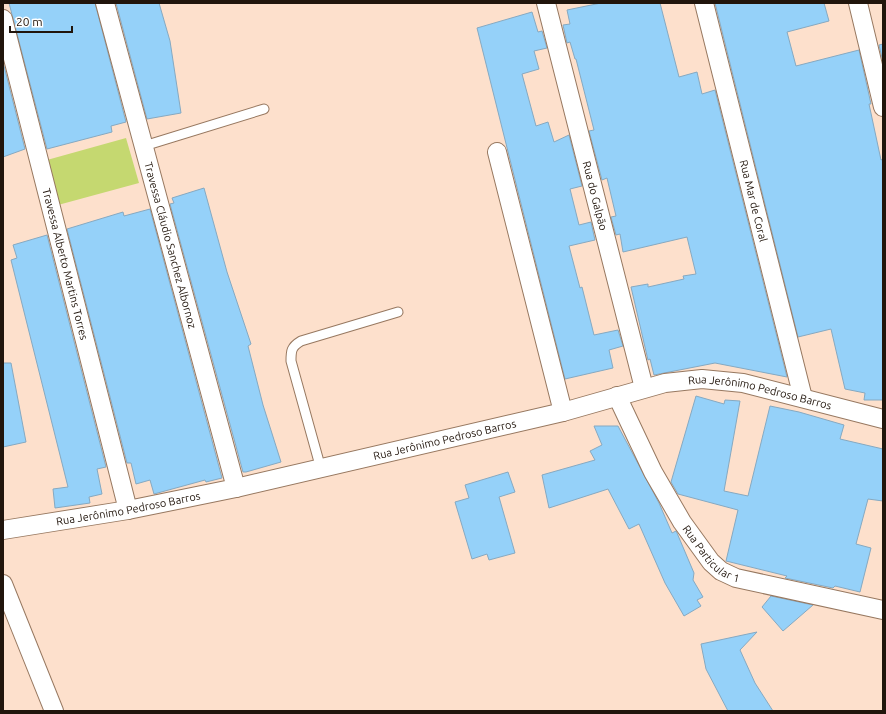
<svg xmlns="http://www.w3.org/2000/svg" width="886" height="714" viewBox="0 0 886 714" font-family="Ubuntu,sans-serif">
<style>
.green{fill:#c5d870}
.building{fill:#95d1f9;stroke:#86a9c1}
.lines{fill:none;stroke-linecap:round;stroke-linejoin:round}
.lane-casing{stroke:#977860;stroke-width:11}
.street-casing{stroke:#977860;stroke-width:20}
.lane{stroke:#fff;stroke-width:9}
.street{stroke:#fff;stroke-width:18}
.labels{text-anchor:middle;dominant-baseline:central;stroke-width:3.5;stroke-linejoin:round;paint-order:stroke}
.street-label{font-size:11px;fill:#21150c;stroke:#fff}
</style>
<rect width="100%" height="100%" fill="#fde0cc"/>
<!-- green -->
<path class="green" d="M 126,138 L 139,183 L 58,205 L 47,160 Z"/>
<!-- building -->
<g class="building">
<path d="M 9,3 L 95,3 L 126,122 L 111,126 L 112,132 L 47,149 Z"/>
<path d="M 116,3 L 159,3 L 170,41 L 181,113 L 147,119 Z"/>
<path d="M 601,3 L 660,3 L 679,77 L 697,72 L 702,94 L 715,90 L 787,377 L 715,363 L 654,375 L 650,359 L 648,360 L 631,287 L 648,284 L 648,287 L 684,279 L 683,276 L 696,274 L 687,237 L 623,252 L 620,234 L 616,235 L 611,217 L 616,216 L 607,178 L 602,180 L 589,131 L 594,130 L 576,59 L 575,59 L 570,42 L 567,43 L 563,25 L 570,24 L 567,10 Z"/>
<path d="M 715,3 L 824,3 L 829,21 L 787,32 L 796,66 L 859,50 L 871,104 L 869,104 L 881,160 L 883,159 L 883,400 L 864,400 L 865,393 L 845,389 L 831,329 L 798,337 Z"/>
<path d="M 532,12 L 538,32 L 542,31 L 547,48 L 534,51 L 539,69 L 522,74 L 536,126 L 548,122 L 554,142 L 569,135 L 582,186 L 570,189 L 579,225 L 591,222 L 595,240 L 569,246 L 580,288 L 582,287 L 594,335 L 618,330 L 623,346 L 609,350 L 613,368 L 565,379 L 477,28 Z"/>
<path d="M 883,44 L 883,62 L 879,45 Z"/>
<path d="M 3,62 L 25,149 L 3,157 Z"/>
<path d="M 204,188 L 227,272 L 251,344 L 248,346 L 263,405 L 281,462 L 246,472 L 243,472 L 170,204 L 174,203 L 172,198 Z"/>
<path d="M 150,209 L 222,478 L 206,482 L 205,480 L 154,494 L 150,480 L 136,484 L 131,463 L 127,463 L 67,229 L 123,212 L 124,216 Z"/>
<path d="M 47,235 L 106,467 L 97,469 L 102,494 L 89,497 L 90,503 L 55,508 L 53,489 L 68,487 L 11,260 L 17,258 L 13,245 Z"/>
<path d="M 3,363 L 11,363 L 26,442 L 3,447 Z"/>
<path d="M 696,396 L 724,404 L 725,400 L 740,401 L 724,491 L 748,496 L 770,406 L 799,412 L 844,425 L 840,439 L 883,449 L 883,501 L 868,499 L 856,544 L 871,548 L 860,592 L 835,586 L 833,588 L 785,578 L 787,576 L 726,561 L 738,510 L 678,494 L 671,482 Z"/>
<path d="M 594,426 L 618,426 L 659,503 L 672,533 L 676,531 L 677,533 L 694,573 L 693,580 L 703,597 L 697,600 L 701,606 L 684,616 L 665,583 L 639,524 L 629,529 L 608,489 L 549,508 L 542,475 L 595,460 L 590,451 L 602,445 Z"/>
<path d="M 508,472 L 515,492 L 499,497 L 515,553 L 489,560 L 487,554 L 472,559 L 455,502 L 469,498 L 465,485 Z"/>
<path d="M 771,596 L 813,605 L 783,631 L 762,607 Z"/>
<path d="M 757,632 L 740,650 L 755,683 L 773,711 L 728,711 L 706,669 L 701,644 Z"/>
</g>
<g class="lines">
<defs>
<g id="lane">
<path d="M 144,146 L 264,109"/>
<path d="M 321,469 L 291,361 C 291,351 291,347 301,341 L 398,312"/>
</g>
<g id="street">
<path id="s1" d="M 105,3 L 236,488"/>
<path id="s2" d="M 546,3 L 644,388"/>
<path id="s3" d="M 704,3 L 803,398"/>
<path d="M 858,3 L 883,107"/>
<path id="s4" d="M 3,19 L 128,510"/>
<path d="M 497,152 L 563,412"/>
<path id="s5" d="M 617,396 L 653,472 L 682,522 L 711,562 L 721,571 L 736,578 L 883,610"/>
<path id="s6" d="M 3,530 L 128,510 L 236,488 L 563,412 L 665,383 L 702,379 L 743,383 L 883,419"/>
<path d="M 3,584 L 54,711"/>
</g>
</defs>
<!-- lane casing -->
<use href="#lane" class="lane-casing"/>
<!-- street casing -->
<use href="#street" class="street-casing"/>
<!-- lane -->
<use href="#lane" class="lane"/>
<!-- street -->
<use href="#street" class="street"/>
</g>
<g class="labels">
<!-- street labels -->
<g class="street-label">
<text stroke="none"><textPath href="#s2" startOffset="199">Rua do Galpão</textPath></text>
<text stroke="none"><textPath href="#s3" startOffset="204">Rua Mar de Coral</textPath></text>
<text stroke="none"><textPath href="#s1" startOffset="251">Travessa Cláudio Sanchez Albornoz</textPath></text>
<text stroke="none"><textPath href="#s4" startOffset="253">Travessa Alberto Martins Torres</textPath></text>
<text stroke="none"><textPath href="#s6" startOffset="775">Rua Jerônimo Pedroso Barros</textPath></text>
<text stroke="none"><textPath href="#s6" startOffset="451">Rua Jerônimo Pedroso Barros</textPath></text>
<text stroke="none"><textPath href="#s6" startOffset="127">Rua Jerônimo Pedroso Barros</textPath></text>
<text stroke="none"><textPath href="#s5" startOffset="186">Rua Particular 1</textPath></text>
</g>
</g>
<!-- border -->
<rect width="886" height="714" fill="none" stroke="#21150c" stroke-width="8"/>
<!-- scale -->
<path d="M10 26v6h62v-6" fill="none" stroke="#21150c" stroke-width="2"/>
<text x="16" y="26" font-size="12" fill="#21150c" stroke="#ffffff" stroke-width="3" paint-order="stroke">20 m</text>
</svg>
